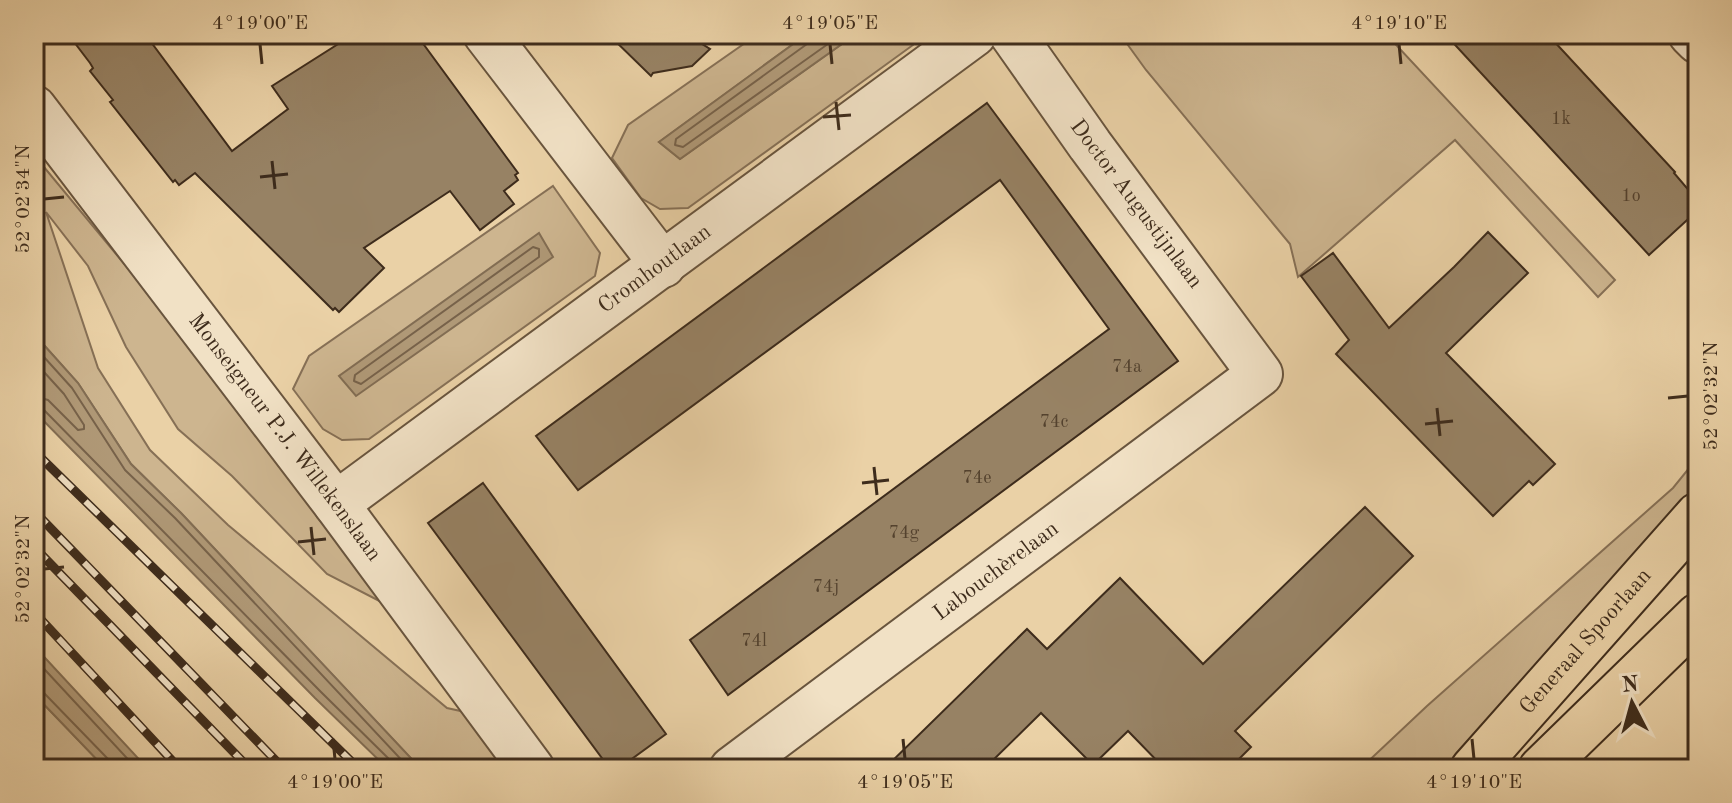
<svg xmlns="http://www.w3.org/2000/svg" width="1732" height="803" viewBox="0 0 1732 803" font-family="'Old Standard TT',serif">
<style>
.green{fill:#cdb58f;stroke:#867056;stroke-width:2}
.water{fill:#b09977;stroke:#826d53;stroke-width:2}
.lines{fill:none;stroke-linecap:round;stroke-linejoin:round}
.shore{stroke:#77624a;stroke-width:2}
.building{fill:#978264;stroke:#3e2c1c;stroke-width:2}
.minor-casing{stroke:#69553e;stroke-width:48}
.major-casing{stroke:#3e2c1c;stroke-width:48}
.minor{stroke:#f1e1c5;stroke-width:44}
.major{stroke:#ead1a6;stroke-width:44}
.rail-casing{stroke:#3e2c1c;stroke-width:9}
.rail{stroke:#f1e1c5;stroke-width:6;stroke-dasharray:18;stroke-linecap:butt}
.ticks{fill:none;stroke:#3e2c1c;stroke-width:3}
.labels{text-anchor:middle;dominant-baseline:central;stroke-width:6;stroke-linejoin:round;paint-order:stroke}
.number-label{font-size:18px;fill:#54422e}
.street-label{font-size:22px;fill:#3e2c1c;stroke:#f1e1c5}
.neatline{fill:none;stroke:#3e2c1c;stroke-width:3}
.ticks-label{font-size:20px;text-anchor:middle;fill:#3e2c1c}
</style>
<rect width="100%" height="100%" fill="#ead1a6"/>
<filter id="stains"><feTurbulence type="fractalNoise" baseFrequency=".0025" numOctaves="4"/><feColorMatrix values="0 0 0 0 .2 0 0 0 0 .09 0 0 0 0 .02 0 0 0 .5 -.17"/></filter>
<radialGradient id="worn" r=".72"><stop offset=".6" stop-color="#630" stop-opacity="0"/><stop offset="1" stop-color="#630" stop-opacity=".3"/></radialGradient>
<!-- green -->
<g class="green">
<path d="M 758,34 L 807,34 L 659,142 L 680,159 L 856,34 L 916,34 L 913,45 L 688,208 L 660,209 L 641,198 L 612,158 L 628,125 Z"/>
<path d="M 1120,34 L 1386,34 L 1615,280 L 1598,297 L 1455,140 L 1298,277 L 1290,244 L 1146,70 Z"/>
<path d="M 34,155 L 232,394 L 393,608 L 327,574 L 232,476 L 178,429 L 126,347 L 88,266 L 46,212 L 98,368 L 150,450 L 228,525 L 447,708 L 474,714 L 509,769 L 421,769 L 181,513 L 131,464 L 78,383 L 34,334 Z"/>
<path d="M 553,186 L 600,253 L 595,276 L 369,439 L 342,440 L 323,429 L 293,389 L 309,356 Z"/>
<path d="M 1698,457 L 1698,488 L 1586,620 L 1444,769 L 1360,769 L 1427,706 L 1673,488 Z"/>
<path d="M 34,694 L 106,769 L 34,767 Z"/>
</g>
<!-- water -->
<g class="water">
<path d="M 807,34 L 856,34 L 680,159 L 659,142 Z"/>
<path d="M 539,233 L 553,257 L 356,396 L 339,376 Z"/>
<path d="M 34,334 L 78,383 L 131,464 L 181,513 L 421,769 L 388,769 L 315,698 L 34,411 Z"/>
<path d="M 34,646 L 148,769 L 106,769 L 34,694 Z"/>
</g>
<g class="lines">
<!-- shore -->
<g class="shore">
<path d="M 810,34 L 807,44 L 676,139 L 675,145 L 683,147 L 842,34"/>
<path d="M 533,247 L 539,249 L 539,257 L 361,384 L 354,381 L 355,375 Z"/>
<path d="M 34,346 L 72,388 L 125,470 L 175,518 L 410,769"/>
<path d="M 34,361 L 64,394 L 84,425 L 84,429 L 78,430 L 48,400 L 34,396"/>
<path d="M 34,406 L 43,409 L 321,692 L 390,760 L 393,769"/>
<path d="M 34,658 L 137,769"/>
<path d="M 34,689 L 43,692 L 109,760 L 111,769"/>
</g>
</g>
<!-- building -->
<g class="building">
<path d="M 68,34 L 145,34 L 232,151 L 288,109 L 272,86 L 354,34 L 416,34 L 518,173 L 515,175 L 518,180 L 504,191 L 514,204 L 480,230 L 450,191 L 364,248 L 384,268 L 339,312 L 335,308 L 333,310 L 195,173 L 179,185 L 175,180 L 173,182 L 110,102 L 113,100 L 90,71 L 93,68 L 90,63 Z"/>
<path d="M 608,34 L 686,34 L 710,49 L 692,66 L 653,73 L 651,76 Z"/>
<path d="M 1445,34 L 1541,34 L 1547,42 L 1551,38 L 1675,172 L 1674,173 L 1698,201 L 1698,210 L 1649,255 Z"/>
<path d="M 987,103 L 1178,361 L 728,695 L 690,640 L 1109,329 L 1000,180 L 578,490 L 536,436 Z"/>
<path d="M 1488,232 L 1528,273 L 1446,353 L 1555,464 L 1533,485 L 1529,481 L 1493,516 L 1336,354 L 1349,340 L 1301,276 L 1333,253 L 1389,328 L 1454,267 Z"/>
<path d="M 483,483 L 666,734 L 618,769 L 610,769 L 428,523 Z"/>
<path d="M 1365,507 L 1413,556 L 1235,731 L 1251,747 L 1229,769 L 1165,769 L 1128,731 L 1093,765 L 1041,713 L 984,769 L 884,769 L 1027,629 L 1047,649 L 1120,578 L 1203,664 Z"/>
</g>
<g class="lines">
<defs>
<g id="minor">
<path d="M 486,34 L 663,265"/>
<path d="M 1691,34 L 1698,41"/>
<path id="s1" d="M 34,108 L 336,504 L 532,769"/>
<path id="s2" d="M 336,504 L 974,34"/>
<path id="s3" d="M 732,769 L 1260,374 L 1090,145 L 1012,34"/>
</g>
<g id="major">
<path id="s4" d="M 1473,769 L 1698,515"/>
<path d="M 1541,769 L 1698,616"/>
</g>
</defs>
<!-- minor casing -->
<use href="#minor" class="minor-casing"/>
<!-- major casing -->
<use href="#major" class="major-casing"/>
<!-- minor -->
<use href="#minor" class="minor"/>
<!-- major -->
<use href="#major" class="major"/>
<defs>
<g id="rail">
<path d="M 34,451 L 359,769"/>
<path d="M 34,511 L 284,769"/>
<path d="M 34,547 L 250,769"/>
<path d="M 34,612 L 180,769"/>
</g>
</defs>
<!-- rail casing -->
<use href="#rail" class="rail-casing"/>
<!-- rail -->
<use href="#rail" class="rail"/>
</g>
<!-- ticks -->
<path class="ticks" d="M 260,44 L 262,64M 830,44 L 832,64M 1399,44 L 1401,64M 836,102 L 839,130M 823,117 L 851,115M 272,161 L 275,189M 260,177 L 288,174M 44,199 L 64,197M 1668,398 L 1688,396M 1437,408 L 1440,436M 1425,424 L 1453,421M 874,467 L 877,495M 862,483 L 889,480M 311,527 L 314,555M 298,542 L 326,539M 44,569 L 64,567M 333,739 L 335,759M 903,739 L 905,759M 1472,739 L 1474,759"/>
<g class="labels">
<!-- number labels -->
<g class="number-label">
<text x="1561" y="119">1k</text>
<text x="1631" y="196">1o</text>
<text x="1127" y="367">74a</text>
<text x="1054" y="422">74c</text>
<text x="977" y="478">74e</text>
<text x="904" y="533">74g</text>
<text x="826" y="587">74j</text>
<text x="754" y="641">74l</text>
</g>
<!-- street labels -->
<g class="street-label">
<text transform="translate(1136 204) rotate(53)">Doctor Augustijnlaan</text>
<text stroke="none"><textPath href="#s2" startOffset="396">Cromhoutlaan</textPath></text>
<text stroke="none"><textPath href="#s1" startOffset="414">Monseigneur P.J. Willekenslaan</textPath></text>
<text stroke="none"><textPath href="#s3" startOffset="330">Labouchèrelaan</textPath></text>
<text stroke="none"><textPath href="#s4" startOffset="170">Generaal Spoorlaan</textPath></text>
</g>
</g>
<!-- margin -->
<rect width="1732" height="803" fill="none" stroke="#ead1a6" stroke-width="88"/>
<!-- north arrow -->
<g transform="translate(1632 703) rotate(354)" stroke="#f1e1c5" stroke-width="6" paint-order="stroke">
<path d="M0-6L14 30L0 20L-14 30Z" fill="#3e2c1c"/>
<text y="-12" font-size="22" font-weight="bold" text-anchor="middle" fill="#3e2c1c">N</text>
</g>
<rect x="44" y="44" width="1644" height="715" class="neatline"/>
<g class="ticks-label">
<text x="260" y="29">4°19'00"E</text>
<text x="830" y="29">4°19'05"E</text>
<text x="1399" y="29">4°19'10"E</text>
<text transform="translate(22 199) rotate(-90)" y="7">52°02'34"N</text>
<text transform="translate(1710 396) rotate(-90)" y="7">52°02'32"N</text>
<text transform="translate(22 569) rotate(-90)" y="7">52°02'32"N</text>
<text x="335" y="788">4°19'00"E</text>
<text x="905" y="788">4°19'05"E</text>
<text x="1474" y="788">4°19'10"E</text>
</g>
<rect width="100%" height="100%" filter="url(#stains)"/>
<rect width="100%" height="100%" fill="url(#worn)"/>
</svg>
